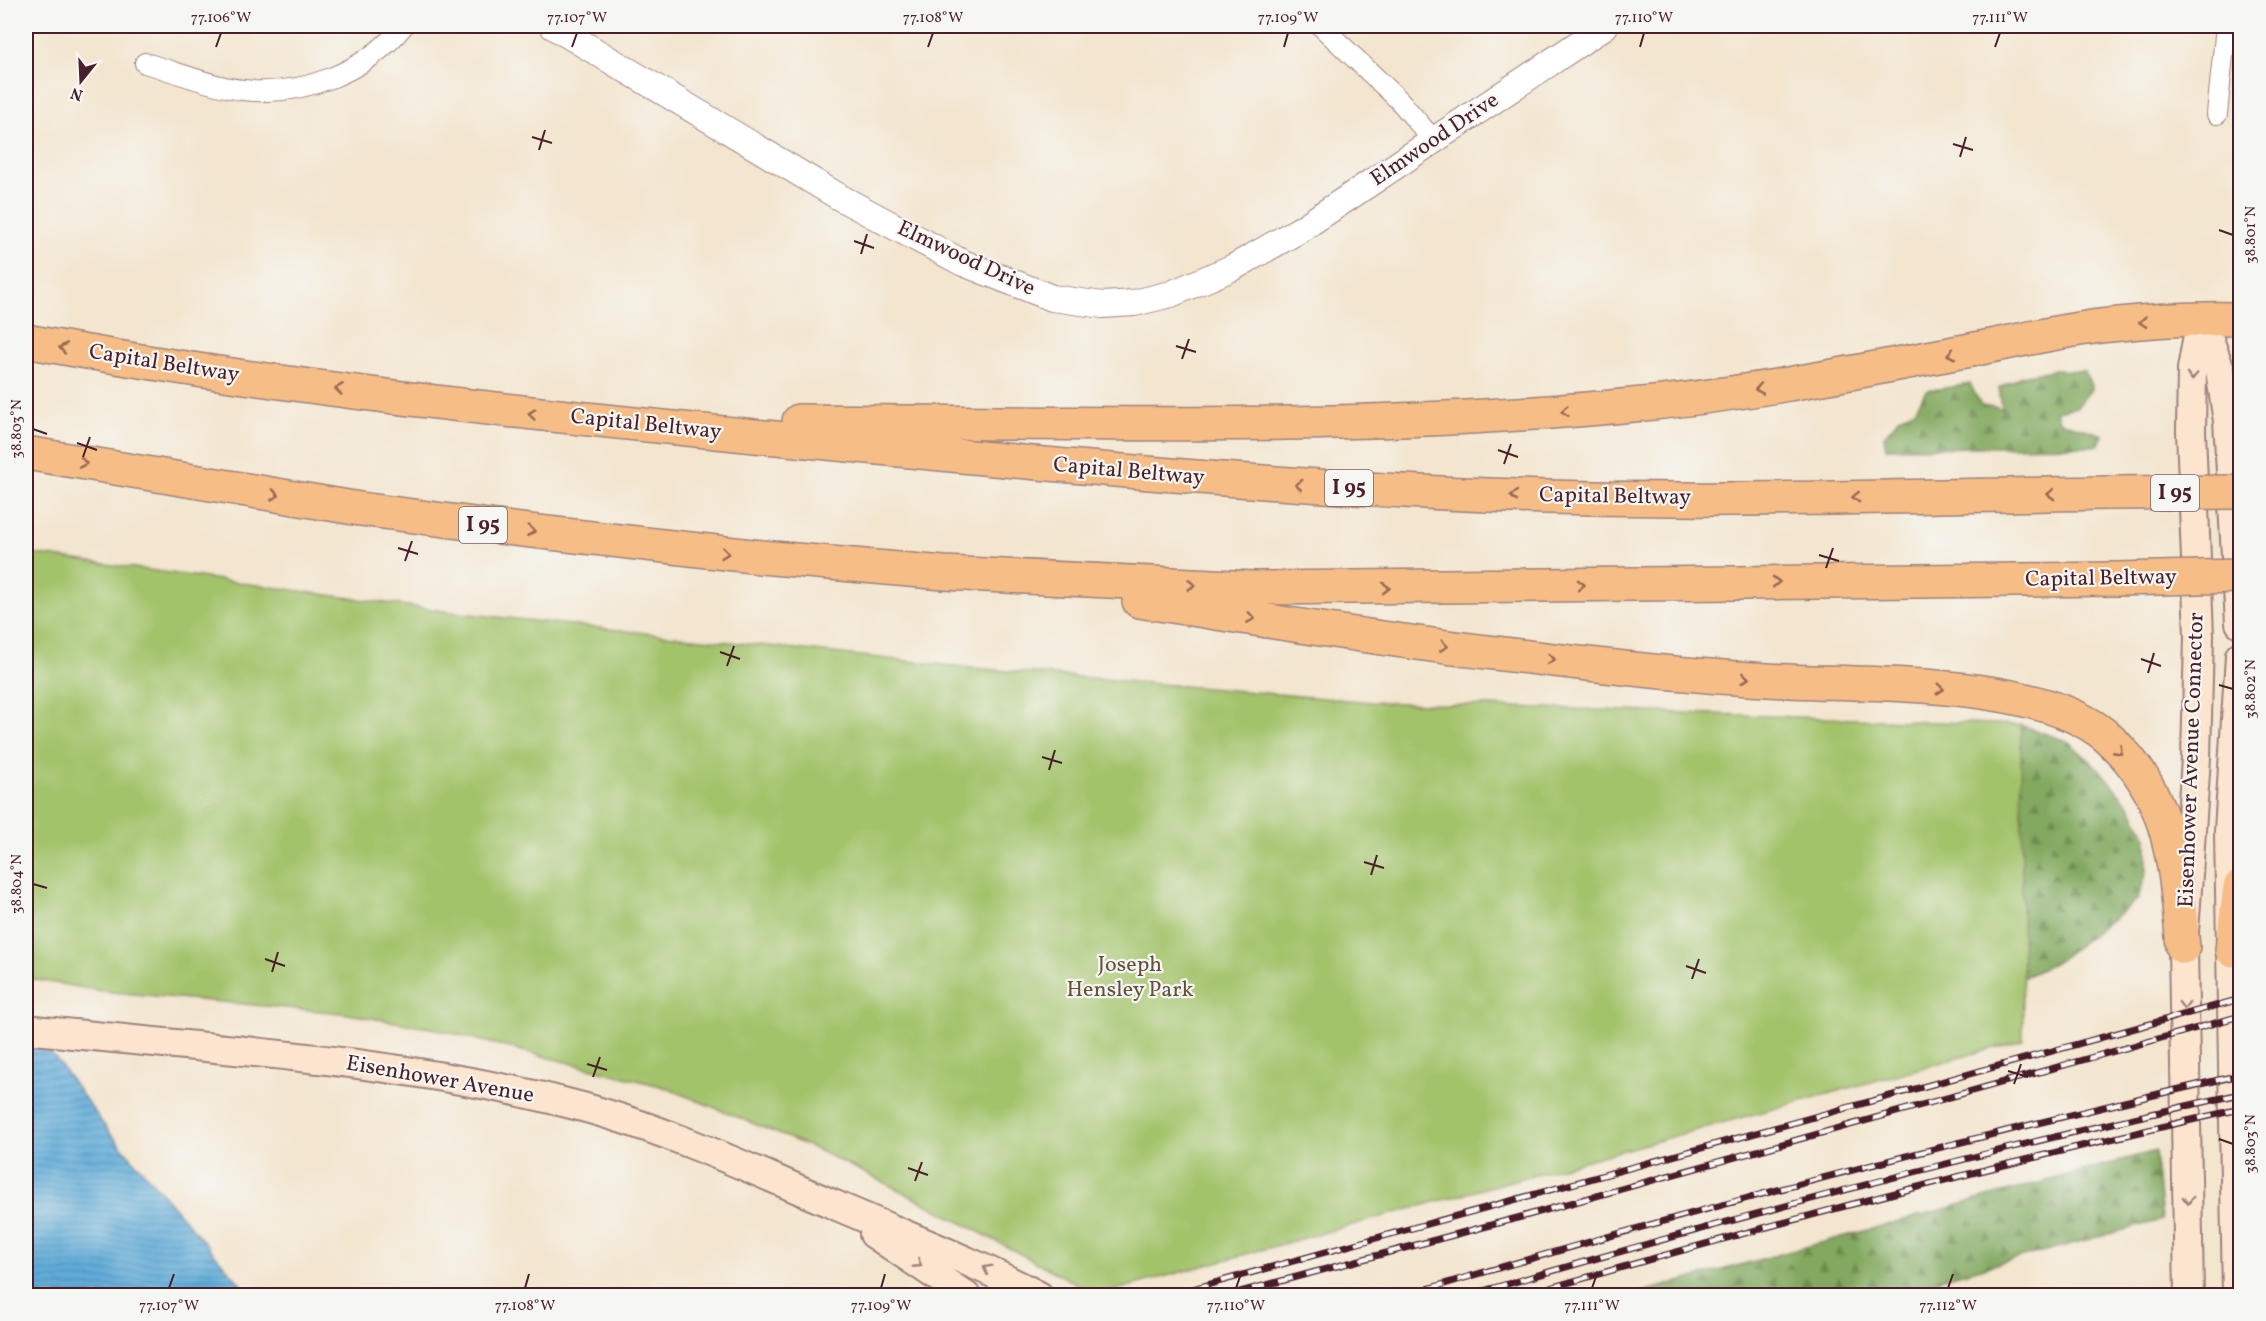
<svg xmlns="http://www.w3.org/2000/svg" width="2266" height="1321" viewBox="0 0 2266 1321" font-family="Vollkorn,serif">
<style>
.forest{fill:url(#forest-firs);stroke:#666445;stroke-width:1.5}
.green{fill:#a3c36b;stroke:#76714b;stroke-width:1.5}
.water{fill:url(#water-rules);stroke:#546682;stroke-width:1.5}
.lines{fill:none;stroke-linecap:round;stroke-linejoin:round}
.minor-casing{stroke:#9e827c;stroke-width:22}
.tertiary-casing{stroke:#9e827c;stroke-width:28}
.secondary-casing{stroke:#9e827c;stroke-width:32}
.motorway-casing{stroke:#9e827c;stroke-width:36}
.minor{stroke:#fff;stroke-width:20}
.tertiary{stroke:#fff;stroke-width:26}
.secondary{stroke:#fbe5cf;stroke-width:28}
.motorway{stroke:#f6be86;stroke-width:33}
.rail-casing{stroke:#4a1f2b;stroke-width:7}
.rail{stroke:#f6f6f2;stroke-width:4.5;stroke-dasharray:14;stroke-linecap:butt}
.motorway-bridge-casing{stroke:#9e827c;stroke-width:36;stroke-linecap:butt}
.motorway-bridge{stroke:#f6be86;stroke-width:33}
.oneway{stroke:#976754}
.oneway2{stroke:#a2827d}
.ticks{fill:none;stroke:#4a1f2b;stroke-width:2}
.labels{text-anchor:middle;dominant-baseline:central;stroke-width:4.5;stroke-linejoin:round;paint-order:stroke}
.shield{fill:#f6f6f2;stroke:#7e6067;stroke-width:1.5}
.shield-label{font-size:21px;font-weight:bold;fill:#4a1f2b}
.street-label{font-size:22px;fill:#4a1f2b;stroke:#f6f6f2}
.park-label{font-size:22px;fill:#65503e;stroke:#f6f6f2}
.neatline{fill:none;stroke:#4a1f2b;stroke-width:2}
.ticks-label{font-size:15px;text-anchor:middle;fill:#4a1f2b}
</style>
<defs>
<pattern id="forest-firs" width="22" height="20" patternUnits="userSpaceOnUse" patternTransform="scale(1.5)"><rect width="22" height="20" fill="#82a95f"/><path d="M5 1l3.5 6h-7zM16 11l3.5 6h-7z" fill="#6c894f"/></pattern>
<pattern id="water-rules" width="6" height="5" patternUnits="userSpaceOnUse" patternTransform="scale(1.5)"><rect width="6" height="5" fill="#5facd9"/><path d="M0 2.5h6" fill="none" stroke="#508bb0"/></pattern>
</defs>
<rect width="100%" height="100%" fill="#f6f6f2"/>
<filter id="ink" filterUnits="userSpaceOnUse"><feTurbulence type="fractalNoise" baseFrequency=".0167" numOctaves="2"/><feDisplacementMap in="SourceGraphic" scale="12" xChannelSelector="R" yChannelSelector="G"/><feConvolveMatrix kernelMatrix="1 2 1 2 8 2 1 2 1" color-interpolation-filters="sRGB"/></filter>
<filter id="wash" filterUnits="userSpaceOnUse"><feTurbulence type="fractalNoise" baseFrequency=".008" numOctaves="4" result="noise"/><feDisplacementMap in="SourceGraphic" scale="24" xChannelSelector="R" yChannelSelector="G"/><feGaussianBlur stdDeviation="1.35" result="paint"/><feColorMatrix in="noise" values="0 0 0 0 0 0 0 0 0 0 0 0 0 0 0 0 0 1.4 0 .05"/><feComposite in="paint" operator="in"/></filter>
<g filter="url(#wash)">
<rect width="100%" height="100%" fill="#f3e5ce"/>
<!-- forest -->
<g class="forest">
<path d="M 2053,370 L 2085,371 L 2092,388 L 2077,407 L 2056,411 L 2059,421 L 2103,435 L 2098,446 L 1886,448 L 1884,436 L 1900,417 L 1915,410 L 1926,391 L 1970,384 L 1981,405 L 2002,408 L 1999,388 L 2022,376 Z"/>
<path d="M 2021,725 L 2069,742 L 2099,769 L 2129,805 L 2147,837 L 2147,871 L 2138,899 L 2057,962 L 2022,978 Z"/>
<path d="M 2155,1151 L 2162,1220 L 1880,1295 L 1631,1295 Z"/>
</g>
<!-- green -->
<path class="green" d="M 26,553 L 451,612 L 972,668 L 1371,702 L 2021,725 L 2023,1040 L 1098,1295 L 905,1193 L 818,1150 L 664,1087 L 436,1029 L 342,1013 L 101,991 L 26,978 Z"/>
<!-- water -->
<path class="water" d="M 26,1018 L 110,1133 L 250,1295 L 26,1295 Z"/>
</g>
<g filter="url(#ink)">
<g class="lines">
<defs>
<g id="minor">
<path d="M 1321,26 L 1399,100 L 1434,141"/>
<path d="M 145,63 C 177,72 210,86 243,90 C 302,97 366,72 403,26"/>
<path d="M 2217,114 L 2226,26"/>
</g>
<path id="tertiary" d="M 553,26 L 841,198 L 963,263 L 1052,298 L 1103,305 L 1134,303 L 1171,294 L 1234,267 L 1301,229 L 1605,26"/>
<g id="secondary">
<path d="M 2202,320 L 2220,370 L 2228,421 L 2240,623"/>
<path d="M 26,1029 C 206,1049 390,1058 567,1103 C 660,1126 748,1168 835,1205 C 904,1235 973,1261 1039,1296"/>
<path d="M 874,1234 L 966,1296"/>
<path d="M 2189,1296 L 2183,947 L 2196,758 L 2199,636 L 2191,431 L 2192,369 L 2201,318"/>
<path d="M 2237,1296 L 2229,831 L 2240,656"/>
</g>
<g id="motorway">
<path d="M 26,341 C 267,386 511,412 755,436 C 1000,460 1244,485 1489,495 C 1696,504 1904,496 2110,493"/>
<path d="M 799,421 C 1080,423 1363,432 1643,404 C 1757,393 1869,369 1981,348 C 2023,340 2067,329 2110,325 C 2153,320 2197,318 2240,319"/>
<path d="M 26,453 L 360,509 L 513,529 L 761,557 L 944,573 L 1254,588 L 2118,579"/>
<path d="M 1139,601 C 1257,619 1376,639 1495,653 C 1585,664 1677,675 1768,680 C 1860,686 2035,676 2106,736 C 2173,794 2175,866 2183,947"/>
<path d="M 2232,950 L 2240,887"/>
</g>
</defs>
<!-- minor casing -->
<use href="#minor" class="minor-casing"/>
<!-- tertiary casing -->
<use href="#tertiary" class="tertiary-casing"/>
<!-- secondary casing -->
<use href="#secondary" class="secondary-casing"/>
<!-- motorway casing -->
<use href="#motorway" class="motorway-casing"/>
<!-- minor -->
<use href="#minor" class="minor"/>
<!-- tertiary -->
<use href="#tertiary" class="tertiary"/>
<!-- secondary -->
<use href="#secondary" class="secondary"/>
<!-- motorway -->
<use href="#motorway" class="motorway"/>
<defs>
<g id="rail">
<path d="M 1167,1296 L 2240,999"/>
<path d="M 1225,1296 L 1521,1217 L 2240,1016"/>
<path d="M 1404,1296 C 1680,1213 1960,1139 2240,1075"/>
<path d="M 1466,1296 C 1722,1221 1980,1151 2240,1094"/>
<path d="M 1522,1296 C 1760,1227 1999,1163 2240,1109"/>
</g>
</defs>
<!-- rail casing -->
<use href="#rail" class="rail-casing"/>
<!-- rail -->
<use href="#rail" class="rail"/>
<defs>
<g id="motorway-bridge">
<path d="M 2110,493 L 2240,492"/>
<path d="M 2118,579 L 2240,576"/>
</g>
</defs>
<!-- motorway-bridge casing -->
<use href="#motorway-bridge" class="motorway-bridge-casing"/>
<!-- motorway-bridge -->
<use href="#motorway-bridge" class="motorway-bridge"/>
</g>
<!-- one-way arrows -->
<defs><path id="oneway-chevron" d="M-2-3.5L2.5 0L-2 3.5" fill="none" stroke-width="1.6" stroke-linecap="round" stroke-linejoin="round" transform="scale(1.5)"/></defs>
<g class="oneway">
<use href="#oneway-chevron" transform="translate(2143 322) rotate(176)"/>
<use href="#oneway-chevron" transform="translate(63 348) rotate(-170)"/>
<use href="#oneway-chevron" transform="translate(1951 354) rotate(170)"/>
<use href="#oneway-chevron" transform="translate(339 389) rotate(-173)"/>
<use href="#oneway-chevron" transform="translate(1759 389) rotate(170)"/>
<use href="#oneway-chevron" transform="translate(1565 411) rotate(175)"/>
<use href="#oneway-chevron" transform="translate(532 414) rotate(-174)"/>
<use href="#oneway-chevron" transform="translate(83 463) rotate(10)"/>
<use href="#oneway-chevron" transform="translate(1299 485) rotate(-176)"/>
<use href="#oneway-chevron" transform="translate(2051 494) rotate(179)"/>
<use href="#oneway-chevron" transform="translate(275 495) rotate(9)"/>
<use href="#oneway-chevron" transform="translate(1514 496) rotate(-179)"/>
<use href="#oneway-chevron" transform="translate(1856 497) rotate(179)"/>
<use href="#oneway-chevron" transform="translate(531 531) rotate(7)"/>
<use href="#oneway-chevron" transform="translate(725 553) rotate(6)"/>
<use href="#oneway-chevron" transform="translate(1776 582) rotate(-1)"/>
<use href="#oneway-chevron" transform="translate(1191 585) rotate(3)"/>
<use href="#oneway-chevron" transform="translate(1581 585) rotate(-1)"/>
<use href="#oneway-chevron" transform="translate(1386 588)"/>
<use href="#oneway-chevron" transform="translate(1251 618) rotate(8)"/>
<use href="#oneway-chevron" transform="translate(1444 646) rotate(8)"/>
<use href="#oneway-chevron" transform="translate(1551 659) rotate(6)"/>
<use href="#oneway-chevron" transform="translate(1745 678) rotate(6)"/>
<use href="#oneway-chevron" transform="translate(1940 689) rotate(6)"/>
<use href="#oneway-chevron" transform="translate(2119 751) rotate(48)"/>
</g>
<g class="oneway2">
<use href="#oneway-chevron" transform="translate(2192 376) rotate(93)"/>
<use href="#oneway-chevron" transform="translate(2184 1005) rotate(89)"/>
<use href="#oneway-chevron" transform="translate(2188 1200) rotate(89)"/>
<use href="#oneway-chevron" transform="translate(918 1264) rotate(33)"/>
<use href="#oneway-chevron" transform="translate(987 1269) rotate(-153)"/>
</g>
</g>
<!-- ticks -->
<path class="ticks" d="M 216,47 L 221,33M 572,47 L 577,33M 928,47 L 933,33M 1284,47 L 1288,33M 1640,47 L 1644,33M 1995,47 L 2000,33M 532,137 L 552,143M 1953,144 L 1973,150M 539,150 L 545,130M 1960,157 L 1966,137M 2219,230 L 2233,235M 854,241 L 874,248M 861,254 L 867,234M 1176,346 L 1196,352M 1182,359 L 1189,339M 33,429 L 47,434M 77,443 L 97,450M 1498,450 L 1518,457M 83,457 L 90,437M 1504,464 L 1511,444M 398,548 L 418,554M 1819,555 L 1839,561M 405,561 L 412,541M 1826,568 L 1833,548M 720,652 L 740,659M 2141,659 L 2161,666M 727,666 L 734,646M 2148,673 L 2154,653M 2219,685 L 2233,689M 1042,757 L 1062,763M 1049,770 L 1055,750M 1364,862 L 1384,868M 1371,875 L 1377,855M 33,884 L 47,888M 265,959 L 285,966M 1686,966 L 1706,973M 272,972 L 278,952M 1692,979 L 1699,959M 587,1064 L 607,1070M 2008,1071 L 2028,1077M 593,1077 L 600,1057M 2014,1084 L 2021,1064M 2219,1139 L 2233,1144M 908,1168 L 928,1175M 915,1181 L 922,1162M 169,1288 L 174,1274M 525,1288 L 529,1274M 881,1288 L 885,1274M 1236,1288 L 1241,1274M 1592,1288 L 1597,1274M 1948,1288 L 1953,1274"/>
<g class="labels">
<!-- shield labels -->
<g class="shield">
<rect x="1325" y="470" width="48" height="36" rx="4.5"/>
<rect x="2151" y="475" width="48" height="36" rx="4.5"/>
<rect x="459" y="507" width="48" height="36" rx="4.5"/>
</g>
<g class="shield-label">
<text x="1349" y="488">I 95</text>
<text x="2175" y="493">I 95</text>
<text x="483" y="525">I 95</text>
</g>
<!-- street labels -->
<g class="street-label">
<text transform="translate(1435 140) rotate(-34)">Elmwood Drive</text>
<text transform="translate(966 259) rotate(25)">Elmwood Drive</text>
<text transform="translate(164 364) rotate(9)">Capital Beltway</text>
<text transform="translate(646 425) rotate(6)">Capital Beltway</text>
<text transform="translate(1129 472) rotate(5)">Capital Beltway</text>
<text transform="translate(1615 497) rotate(1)">Capital Beltway</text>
<text transform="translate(2101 579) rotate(-1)">Capital Beltway</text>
<text transform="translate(2192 760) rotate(-88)">Eisenhower Avenue Connector</text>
<text transform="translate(440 1080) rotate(10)">Eisenhower Avenue</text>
</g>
<!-- park labels -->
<g class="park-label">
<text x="1130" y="965">Joseph<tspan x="1130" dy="25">Hensley Park</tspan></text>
</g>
</g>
<!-- margin -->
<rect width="2266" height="1321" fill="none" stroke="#f6f6f2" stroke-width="66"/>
<!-- north arrow -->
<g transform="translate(81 81) rotate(198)" stroke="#f6f6f2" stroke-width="4.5" paint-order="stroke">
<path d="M0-4.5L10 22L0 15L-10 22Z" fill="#4a1f2b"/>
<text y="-9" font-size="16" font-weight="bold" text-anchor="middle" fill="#4a1f2b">N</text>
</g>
<rect x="33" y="33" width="2200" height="1255" class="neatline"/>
<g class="ticks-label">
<text x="221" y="22">77.106°W</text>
<text x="577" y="22">77.107°W</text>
<text x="933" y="22">77.108°W</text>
<text x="1288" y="22">77.109°W</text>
<text x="1644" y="22">77.110°W</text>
<text x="2000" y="22">77.111°W</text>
<text transform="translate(2250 235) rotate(-90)" y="5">38.801°N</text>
<text transform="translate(16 429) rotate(-90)" y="5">38.803°N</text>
<text transform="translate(2250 689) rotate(-90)" y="5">38.802°N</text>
<text transform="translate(16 884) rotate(-90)" y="5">38.804°N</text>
<text transform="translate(2250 1144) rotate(-90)" y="5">38.803°N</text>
<text x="169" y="1310">77.107°W</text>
<text x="525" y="1310">77.108°W</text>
<text x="881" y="1310">77.109°W</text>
<text x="1236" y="1310">77.110°W</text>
<text x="1592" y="1310">77.111°W</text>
<text x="1948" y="1310">77.112°W</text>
</g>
</svg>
